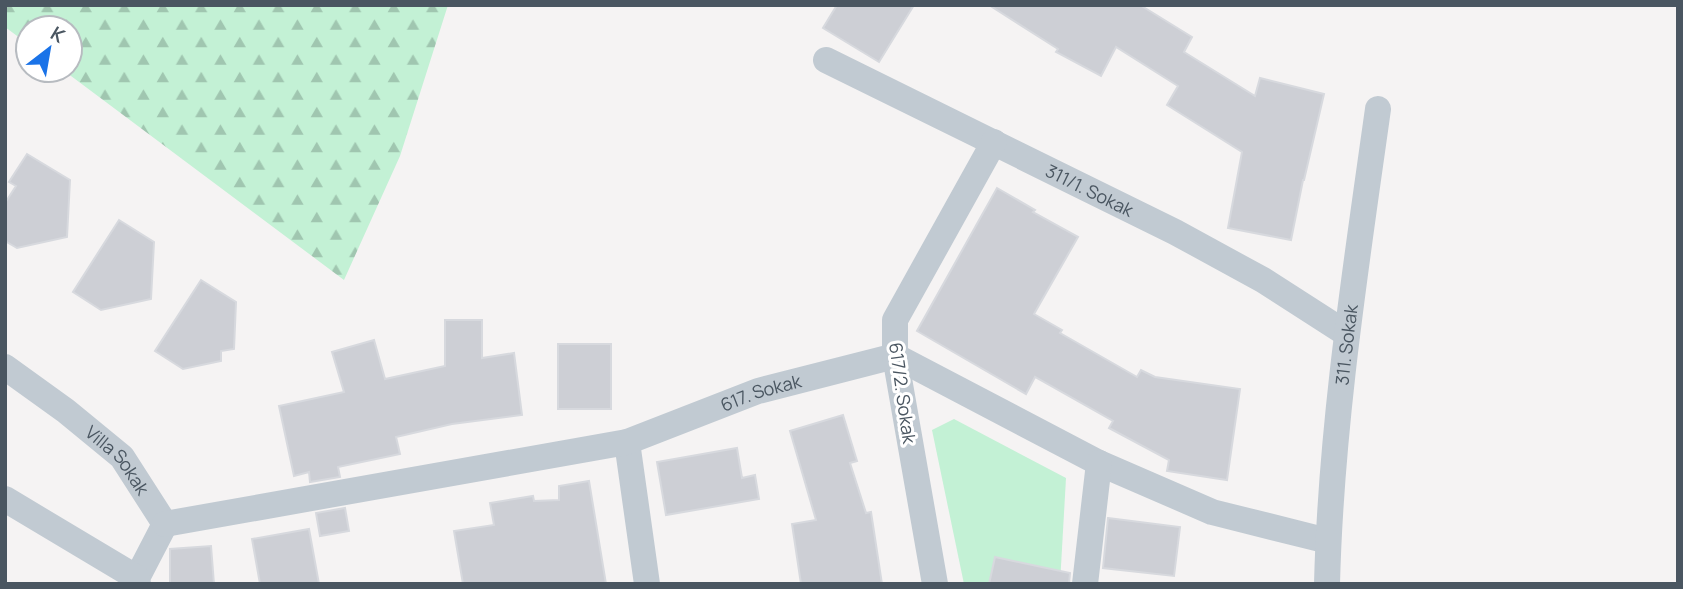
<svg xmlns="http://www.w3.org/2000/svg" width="1683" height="589" viewBox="0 0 1683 589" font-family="Manrope,sans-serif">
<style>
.forest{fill:url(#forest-firs)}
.park{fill:#c3f1d5}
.building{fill:#cdcfd5;stroke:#d7d9de;stroke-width:2}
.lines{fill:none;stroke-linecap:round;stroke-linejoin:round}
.street{stroke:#c1cad2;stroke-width:26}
.labels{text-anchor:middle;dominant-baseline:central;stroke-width:6;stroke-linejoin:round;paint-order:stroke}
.street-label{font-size:18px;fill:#4a5661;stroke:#fff}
</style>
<defs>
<pattern id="forest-firs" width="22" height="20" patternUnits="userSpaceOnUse" patternTransform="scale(1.75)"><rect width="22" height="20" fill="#c3f1d5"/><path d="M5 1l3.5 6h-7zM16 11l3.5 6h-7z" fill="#a0c6b0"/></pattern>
</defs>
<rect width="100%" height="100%" fill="#f5f3f3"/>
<!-- forest -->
<path class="forest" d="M 5,5 L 448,5 L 400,156 L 344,280 L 63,70 L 70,70 L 70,28 L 28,28 L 28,44 L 5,27 Z"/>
<!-- park -->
<path class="park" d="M 954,419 L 1066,478 L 1060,584 L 964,584 L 932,430 Z"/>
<!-- building -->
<g class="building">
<path d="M 837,5 L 914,5 L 879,62 L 823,28 Z"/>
<path d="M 989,5 L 1140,5 L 1192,37 L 1184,52 L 1255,96 L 1260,78 L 1324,94 L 1304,180 L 1303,180 L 1291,240 L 1228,228 L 1242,152 L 1167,105 L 1178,86 L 1116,47 L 1101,76 L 1056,52 L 1058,49 Z"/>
<path d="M 27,154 L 70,180 L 67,237 L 17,248 L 5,241 L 5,203 L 16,186 L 9,182 Z"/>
<path d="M 997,188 L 1035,210 L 1033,212 L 1078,237 L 1034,314 L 1062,330 L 1060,333 L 1137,377 L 1141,370 L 1155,377 L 1240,389 L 1227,480 L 1167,471 L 1169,460 L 1109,428 L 1113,421 L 1035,377 L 1026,394 L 917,331 Z"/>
<path d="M 119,220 L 154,242 L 151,299 L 101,310 L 73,292 Z"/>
<path d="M 201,280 L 236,302 L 234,349 L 221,351 L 221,361 L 183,369 L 155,351 Z"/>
<path d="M 445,320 L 482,320 L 482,358 L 514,353 L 522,415 L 452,424 L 396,437 L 400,454 L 338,467 L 340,477 L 310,482 L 309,472 L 294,476 L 279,406 L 344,392 L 332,352 L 374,340 L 385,379 L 445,366 Z"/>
<rect x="558" y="344" width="53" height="65"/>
<path d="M 843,415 L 857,461 L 850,463 L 866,513 L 871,512 L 882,584 L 801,584 L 792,524 L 816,520 L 790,431 Z"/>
<path d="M 737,448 L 742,478 L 755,475 L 759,499 L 666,515 L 657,462 Z"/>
<path d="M 589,481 L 606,584 L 463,584 L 454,531 L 494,525 L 490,503 L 533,496 L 534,501 L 559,500 L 559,486 Z"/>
<path d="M 345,508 L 349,531 L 320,536 L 316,513 Z"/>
<path d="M 1108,518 L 1180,527 L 1174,576 L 1103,568 Z"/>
<path d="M 309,529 L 319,584 L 260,584 L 252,539 Z"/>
<path d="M 211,546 L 214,584 L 170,584 L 170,549 Z"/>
<path d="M 995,557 L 1070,573 L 1069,584 L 989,584 Z"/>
</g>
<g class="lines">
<!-- street -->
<g class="street">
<path id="s1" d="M 826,60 L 1175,232 L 1263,280 L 1347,334"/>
<path id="s2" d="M 5,367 L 66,411 L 122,457 L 165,524 L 137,578 L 138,584"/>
<path d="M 627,442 L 647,584"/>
<path d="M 5,499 L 137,578"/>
<path id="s3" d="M 165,524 L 627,442 L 758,391 L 895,356 L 1099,463 L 1212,512 L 1328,541"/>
<path d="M 935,584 L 895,356 L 895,320 L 994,142"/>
<path d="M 1085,584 L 1099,463"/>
<path id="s4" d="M 1327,584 C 1331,425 1356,266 1378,109"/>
</g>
</g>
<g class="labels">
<!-- street labels -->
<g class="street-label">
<text stroke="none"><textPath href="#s1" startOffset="294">311/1. Sokak</textPath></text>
<text stroke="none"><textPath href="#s4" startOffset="240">311. Sokak</textPath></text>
<text stroke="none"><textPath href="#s3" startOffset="612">617. Sokak</textPath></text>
<text transform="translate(903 393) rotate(82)">617/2. Sokak</text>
<text stroke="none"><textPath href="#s2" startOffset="147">Villa Sokak</textPath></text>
</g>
</g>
<!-- border -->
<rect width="1683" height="589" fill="none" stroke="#4a5661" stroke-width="14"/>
<!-- north arrow -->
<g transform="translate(49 49) rotate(31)"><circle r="33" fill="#ffffff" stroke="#b7bbc0" stroke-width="2"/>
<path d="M0-5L12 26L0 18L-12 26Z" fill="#1a73e8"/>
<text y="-10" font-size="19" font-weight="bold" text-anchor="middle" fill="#4a5661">K</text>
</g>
</svg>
